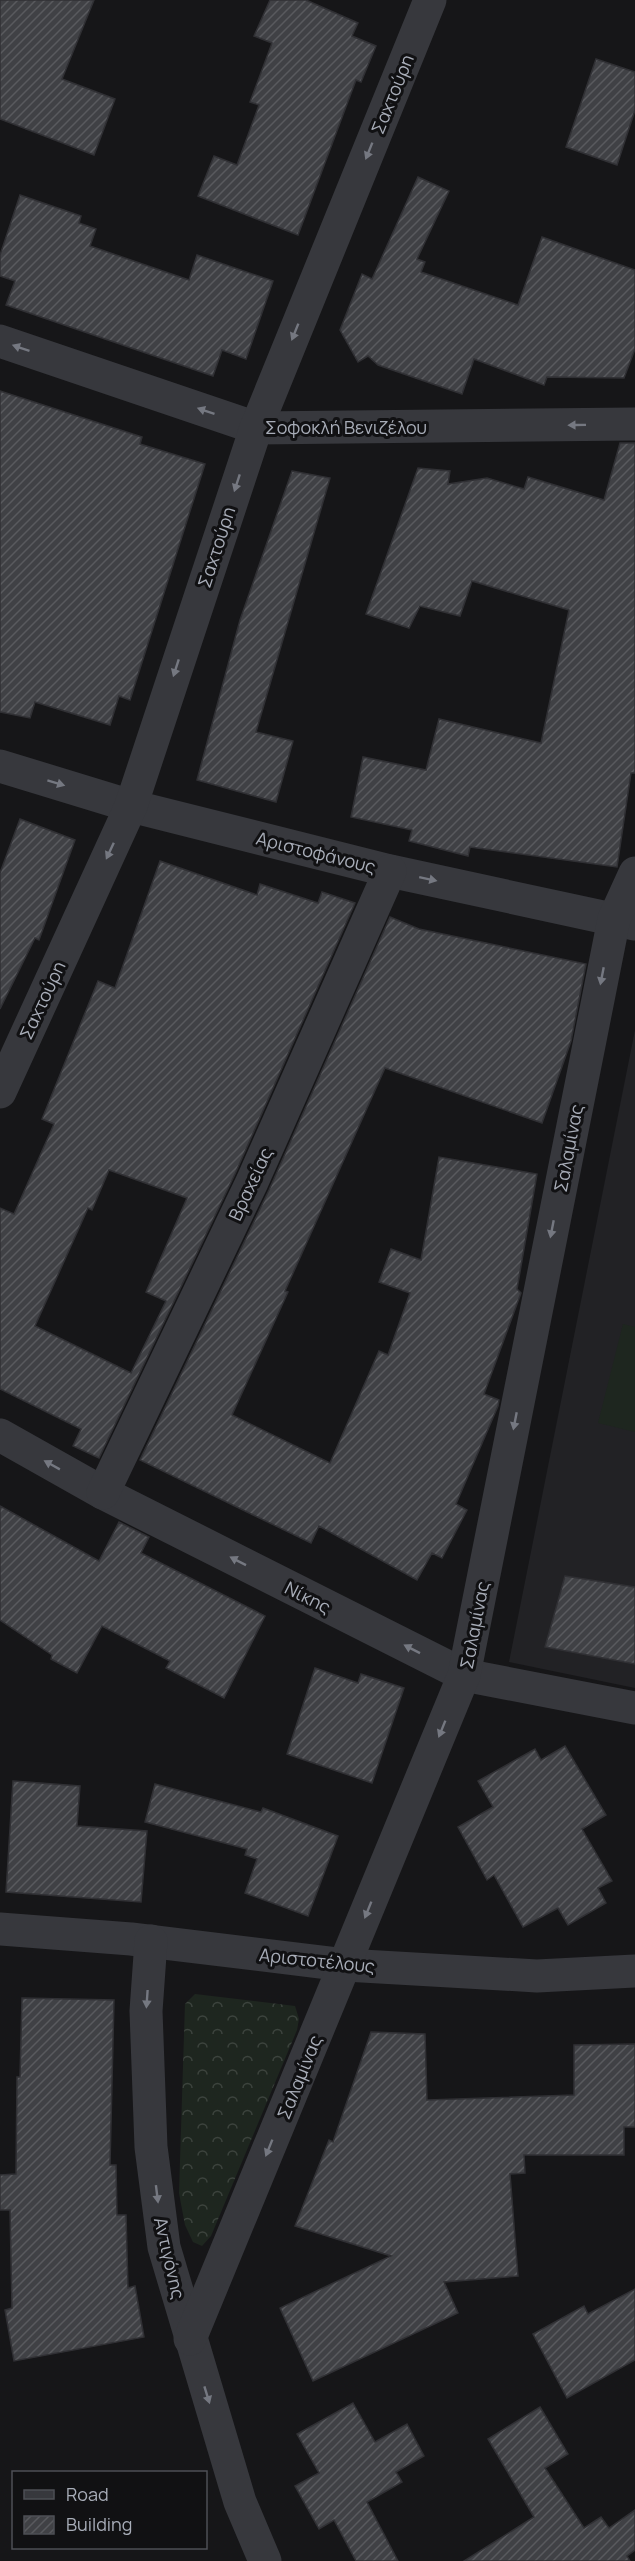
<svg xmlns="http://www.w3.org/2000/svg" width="635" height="2561" viewBox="0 0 635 2561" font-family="Manrope,sans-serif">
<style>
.built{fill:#222225}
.forest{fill:url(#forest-crowns)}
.garden{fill:#1e261f}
.building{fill:url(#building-hatch);stroke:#303034;stroke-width:1.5;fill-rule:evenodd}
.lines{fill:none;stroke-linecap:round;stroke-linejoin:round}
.minor{stroke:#37383d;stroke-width:33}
.oneway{fill:#757881}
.labels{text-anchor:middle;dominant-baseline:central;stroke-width:6;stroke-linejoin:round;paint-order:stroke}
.street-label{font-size:18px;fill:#a8adb8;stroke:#111113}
</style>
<defs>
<pattern id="forest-crowns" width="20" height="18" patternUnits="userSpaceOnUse" patternTransform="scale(1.5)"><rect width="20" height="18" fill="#1e261f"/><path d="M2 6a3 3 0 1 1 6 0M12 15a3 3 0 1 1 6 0" fill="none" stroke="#3c433d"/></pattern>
<pattern id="building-hatch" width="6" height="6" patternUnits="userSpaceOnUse" patternTransform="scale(1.5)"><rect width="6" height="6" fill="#404145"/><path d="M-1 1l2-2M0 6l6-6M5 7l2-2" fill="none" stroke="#595a5e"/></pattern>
</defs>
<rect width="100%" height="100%" fill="#161618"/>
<!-- built -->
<path class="built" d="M 635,1030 L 635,1688 L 509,1662 Z"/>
<!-- forest -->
<path class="forest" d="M 195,1994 L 295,2006 L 299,2019 L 297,2030 L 211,2236 L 202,2246 L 193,2242 L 185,2225 L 179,2193 L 185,2004 Z"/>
<!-- garden -->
<path class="garden" d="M 623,1324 L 635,1327 L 635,1432 L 598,1423 Z"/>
<!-- building -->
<g class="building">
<path d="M 0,0 L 94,0 L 62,79 L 115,99 L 94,155 L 0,119 Z"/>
<path d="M 270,0 L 306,0 L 358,23 L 352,36 L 376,46 L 361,82 L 356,80 L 298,235 L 198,196 L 214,156 L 237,165 L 259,105 L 250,102 L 272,43 L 254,36 Z"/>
<path d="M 596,59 L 635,72 L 635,110 L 617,165 L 566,147 Z"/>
<path d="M 418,177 L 449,191 L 417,259 L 425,262 L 421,272 L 518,305 L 542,237 L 635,270 L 635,349 L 624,378 L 547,377 L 544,385 L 474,359 L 462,394 L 378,365 L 368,356 L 358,362 L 340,330 L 362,274 L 372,279 Z"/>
<path d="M 20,195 L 81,216 L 79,223 L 96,229 L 90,246 L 189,280 L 197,255 L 273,281 L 246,359 L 222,350 L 213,376 L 6,305 L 15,281 L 0,276 L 0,255 Z"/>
<path d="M 0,391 L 142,437 L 140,444 L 205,464 L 130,700 L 119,696 L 110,725 L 35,702 L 30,718 L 0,712 Z"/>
<path d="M 620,443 L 635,443 L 635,773 L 631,773 L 617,867 L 470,847 L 468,856 L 409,841 L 412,830 L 351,817 L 363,757 L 426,770 L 439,719 L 541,743 L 569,610 L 472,581 L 460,616 L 420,606 L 409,628 L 366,614 L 418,468 L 450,471 L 448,484 L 487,478 L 524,489 L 528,477 L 604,500 Z"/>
<path d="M 292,471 L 330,478 L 256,732 L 293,741 L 276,802 L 197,780 L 240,620 Z"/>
<path d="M 20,819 L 75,840 L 39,940 L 35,938 L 0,1009 L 0,873 Z"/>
<path d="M 160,861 L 257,895 L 260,884 L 318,903 L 322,892 L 355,903 L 235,1174 L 99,1458 L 73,1446 L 81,1429 L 0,1389 L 0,1208 L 14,1214 L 54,1124 L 42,1119 L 98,981 L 115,988 ZM 109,1170 L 187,1198 L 146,1292 L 166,1301 L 131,1373 L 35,1326 L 88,1208 L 92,1210 Z"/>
<path d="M 390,917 L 419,929 L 586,964 L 571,1041 L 542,1123 L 385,1068 L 285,1291 L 288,1292 L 232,1415 L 330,1463 L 379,1351 L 388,1355 L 410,1293 L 379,1282 L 391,1249 L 421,1260 L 439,1157 L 537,1174 L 517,1289 L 521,1293 L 484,1394 L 499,1400 L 498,1406 L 456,1504 L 467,1510 L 442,1558 L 432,1553 L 417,1580 L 319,1526 L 311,1543 L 140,1460 L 269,1190 Z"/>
<path d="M 0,1506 L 99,1561 L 119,1522 L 149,1537 L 141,1553 L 265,1616 L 224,1698 L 166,1668 L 170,1661 L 102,1626 L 77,1673 L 51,1659 L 52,1655 L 0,1620 Z"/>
<path d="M 565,1576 L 635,1587 L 635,1664 L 545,1647 Z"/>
<path d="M 315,1668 L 358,1683 L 361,1674 L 404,1688 L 372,1783 L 287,1754 Z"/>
<path d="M 565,1746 L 606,1815 L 582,1829 L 612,1881 L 598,1888 L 606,1903 L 568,1925 L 558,1908 L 523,1927 L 494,1875 L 487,1880 L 458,1827 L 493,1807 L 478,1781 L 535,1749 L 541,1760 Z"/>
<path d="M 13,1781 L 80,1786 L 77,1826 L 147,1831 L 141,1902 L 6,1892 Z"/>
<path d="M 155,1784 L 261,1812 L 263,1808 L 338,1836 L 308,1916 L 245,1893 L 257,1859 L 245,1855 L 247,1849 L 145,1822 Z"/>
<path d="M 22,1998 L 114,2000 L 110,2165 L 116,2165 L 117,2215 L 126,2215 L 128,2288 L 135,2286 L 144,2337 L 14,2361 L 5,2310 L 12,2308 L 10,2210 L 0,2210 L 0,2175 L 16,2174 L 17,2077 L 20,2077 Z"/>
<path d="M 371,2032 L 425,2034 L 427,2100 L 574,2095 L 574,2045 L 635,2044 L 635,2127 L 624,2127 L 624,2155 L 524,2155 L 525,2173 L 510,2174 L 518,2276 L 444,2282 L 458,2313 L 313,2381 L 280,2308 L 391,2256 L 295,2226 L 329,2140 L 333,2142 Z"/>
<path d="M 635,2289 L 635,2360 L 567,2398 L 533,2334 L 584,2306 L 588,2314 Z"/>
<path d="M 353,2403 L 375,2442 L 407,2424 L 424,2456 L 396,2472 L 402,2482 L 367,2502 L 398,2561 L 356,2561 L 334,2520 L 319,2529 L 295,2486 L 319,2473 L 297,2434 Z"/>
<path d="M 540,2407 L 568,2454 L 545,2468 L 584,2528 L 601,2517 L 609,2528 L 635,2510 L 635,2550 L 627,2556 L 630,2561 L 464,2561 L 534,2517 L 488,2439 Z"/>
</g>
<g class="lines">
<!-- minor -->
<g class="minor">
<path d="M 0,341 L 256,428 L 635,424"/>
<path d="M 0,766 L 131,806 L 390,871 L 635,924"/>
<path d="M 0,1092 L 131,806 L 256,428 L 430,0"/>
<path d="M 0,1435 L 103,1493 L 464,1675 L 635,1708"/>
<path d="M 103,1493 L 252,1182 L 390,871"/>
<path d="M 0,1929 L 131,1939 L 345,1965 L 537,1976 L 635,1971"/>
<path d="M 151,1941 L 146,2011 L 151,2147 L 164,2247 L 240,2502 L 265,2561"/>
<path d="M 190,2339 L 464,1675 L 614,919 L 635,873"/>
</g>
</g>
<!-- one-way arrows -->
<defs><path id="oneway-solid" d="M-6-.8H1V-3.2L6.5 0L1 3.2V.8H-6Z" transform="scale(1.5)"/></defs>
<g class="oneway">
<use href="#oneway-solid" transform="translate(369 151) rotate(112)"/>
<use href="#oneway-solid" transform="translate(295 332) rotate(112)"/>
<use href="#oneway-solid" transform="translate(21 348) rotate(-161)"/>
<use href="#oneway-solid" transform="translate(206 411) rotate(-161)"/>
<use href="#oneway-solid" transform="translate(577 425) rotate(179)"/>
<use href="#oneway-solid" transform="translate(237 483) rotate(108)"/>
<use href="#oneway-solid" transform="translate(176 668) rotate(108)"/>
<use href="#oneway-solid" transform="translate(56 783) rotate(17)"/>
<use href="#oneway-solid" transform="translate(110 851) rotate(115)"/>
<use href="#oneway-solid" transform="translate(428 879) rotate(12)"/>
<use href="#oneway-solid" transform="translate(602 976) rotate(101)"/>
<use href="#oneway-solid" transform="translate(552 1229) rotate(101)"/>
<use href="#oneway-solid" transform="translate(515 1421) rotate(101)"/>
<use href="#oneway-solid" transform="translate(52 1465) rotate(-151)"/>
<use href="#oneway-solid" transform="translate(238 1561) rotate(-153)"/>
<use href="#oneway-solid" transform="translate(412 1649) rotate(-153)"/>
<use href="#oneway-solid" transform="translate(442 1729) rotate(112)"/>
<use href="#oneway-solid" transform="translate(368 1910) rotate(112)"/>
<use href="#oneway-solid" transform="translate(147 1999) rotate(94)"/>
<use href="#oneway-solid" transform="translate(269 2148) rotate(112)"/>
<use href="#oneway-solid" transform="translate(157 2194) rotate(83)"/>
<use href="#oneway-solid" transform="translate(207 2395) rotate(73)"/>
</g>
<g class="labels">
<!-- street labels -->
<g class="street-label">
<text transform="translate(392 94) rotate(-68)">Σαχτούρη</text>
<text x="346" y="427">Σοφοκλή Βενιζέλου</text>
<text transform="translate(216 547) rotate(-72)">Σαχτούρη</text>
<text transform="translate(316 852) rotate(14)">Αριστοφάνους</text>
<text transform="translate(42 1000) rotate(-65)">Σαχτούρη</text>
<text transform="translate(568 1148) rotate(-79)">Σαλαμίνας</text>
<text transform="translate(250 1184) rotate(-65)">Βραχείας</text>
<text transform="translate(308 1597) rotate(27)">Νίκης</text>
<text transform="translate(474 1625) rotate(-79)">Σαλαμίνας</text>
<text transform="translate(317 1960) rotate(6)">Αριστοτέλους</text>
<text transform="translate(299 2077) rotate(-68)">Σαλαμίνας</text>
<text transform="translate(170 2258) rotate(77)">Αντιγόνης</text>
</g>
</g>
<!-- legend -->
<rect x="12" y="2471" width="195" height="78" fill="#111113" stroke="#4d4f55" stroke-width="1.5"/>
<rect x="24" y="2490" width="30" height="9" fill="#37383d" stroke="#4d4f55" stroke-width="1.5"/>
<text x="66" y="2501" font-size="18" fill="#a8adb8">Road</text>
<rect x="24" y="2516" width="30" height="18" fill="url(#building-hatch)" stroke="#4d4f55" stroke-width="1.5"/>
<text x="66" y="2531" font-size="18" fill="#a8adb8">Building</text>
</svg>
